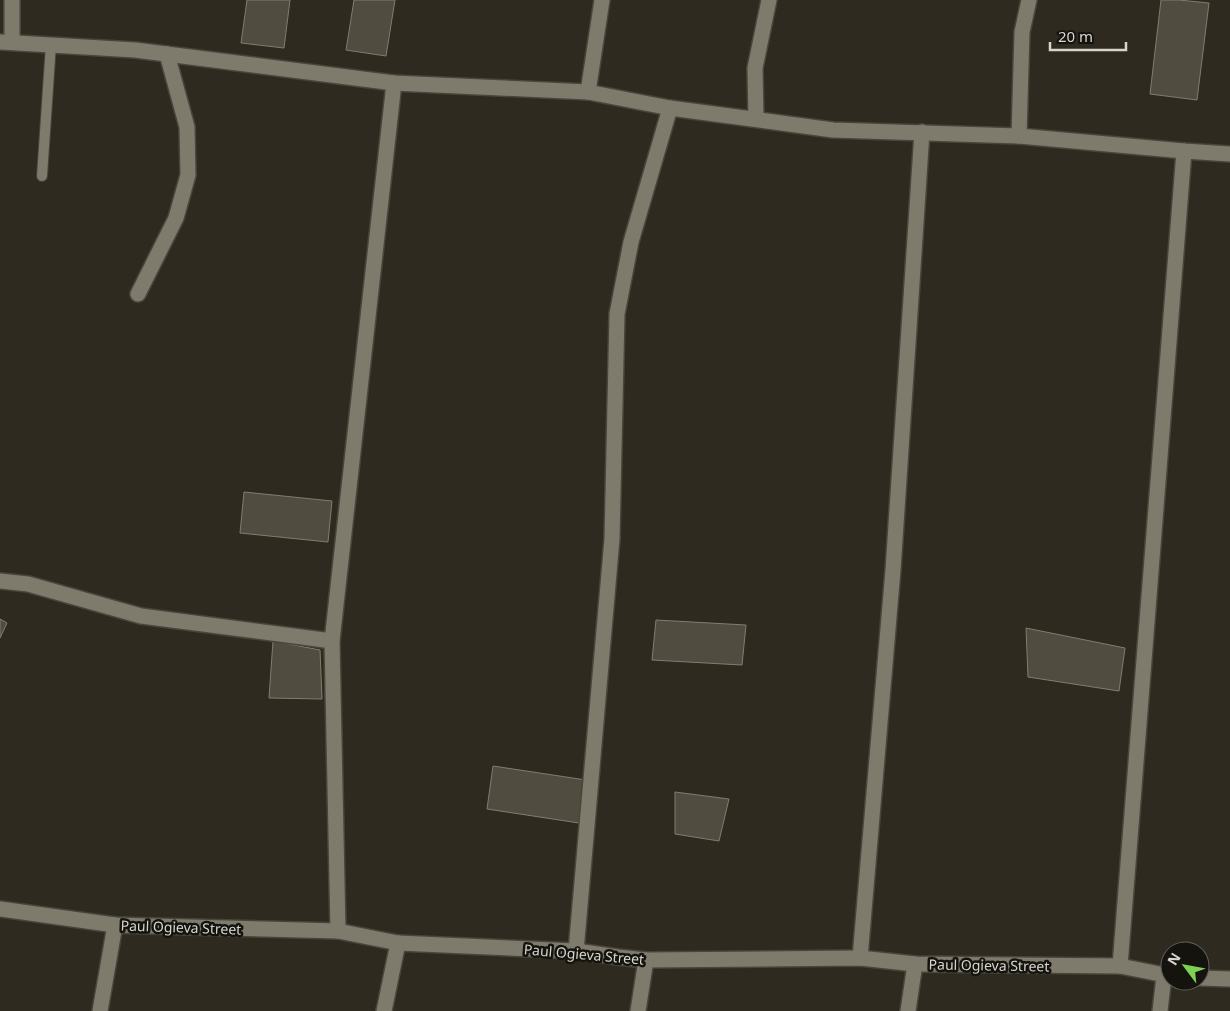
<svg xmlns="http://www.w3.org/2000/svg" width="1230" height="1011" viewBox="0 0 1230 1011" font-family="'Noto Sans',sans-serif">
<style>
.building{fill:#504d40;stroke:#817d6f}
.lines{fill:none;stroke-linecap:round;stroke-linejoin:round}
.lane-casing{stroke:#48453b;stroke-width:12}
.street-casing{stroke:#48453b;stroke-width:18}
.lane{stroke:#7e7a6c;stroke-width:10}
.street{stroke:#7e7a6c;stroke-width:15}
.labels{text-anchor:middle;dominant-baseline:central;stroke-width:5;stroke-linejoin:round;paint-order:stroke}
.street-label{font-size:14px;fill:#d7d5ce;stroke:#14130e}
</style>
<rect width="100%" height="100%" fill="#2e2a1f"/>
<!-- building -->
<g class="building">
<path d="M 247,0 L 290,0 L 284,48 L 241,43 Z"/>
<path d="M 354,0 L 395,0 L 386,56 L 346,50 Z"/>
<path d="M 1161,0 L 1179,0 L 1209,3 L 1197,100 L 1150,94 Z"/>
<path d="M 244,492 L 332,501 L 328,542 L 240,533 Z"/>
<path d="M 0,619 L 7,623 L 0,638 Z"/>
<path d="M 656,620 L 746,625 L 742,665 L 652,660 Z"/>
<path d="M 1026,628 L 1125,648 L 1119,691 L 1028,677 Z"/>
<path d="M 273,641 L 320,650 L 322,699 L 269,698 Z"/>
<path d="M 493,766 L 586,780 L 579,823 L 487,809 Z"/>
<path d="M 675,792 L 729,799 L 719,841 L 675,834 Z"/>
</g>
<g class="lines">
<defs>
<path id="lane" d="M 42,176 L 51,44"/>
<g id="street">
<path d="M 12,0 L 12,41"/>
<path d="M 0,42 L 135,50 L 394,83 L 588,92 L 670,108 L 833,130 L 1019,136 L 1184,151 L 1230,154"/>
<path d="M 588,92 L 602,0"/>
<path d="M 756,119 L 755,68 L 769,0"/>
<path d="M 1019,136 L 1022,32 L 1029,0"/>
<path d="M 138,294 L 176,218 L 188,175 L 187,127 L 167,54"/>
<path d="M 0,581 L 28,584 L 141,616 L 332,641"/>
<path d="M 0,909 L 115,925 L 338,931 L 398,943 L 576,951 L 618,957 L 646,960 L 860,958 L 915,964 L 1120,966 L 1170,976"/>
<path d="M 338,931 L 332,641 L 394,83"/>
<path d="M 576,951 L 612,539 L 617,314 L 631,242 L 670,108"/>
<path d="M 860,958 L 893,570 L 922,132"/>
<path d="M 1120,966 L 1184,151"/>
<path d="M 1200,978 L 1230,979"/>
<path d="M 100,1011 L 115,925"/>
<path d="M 384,1011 L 398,943"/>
<path d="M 638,1011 L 646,960"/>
<path d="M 908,1011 L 915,964"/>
<path d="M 1160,1011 L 1164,976"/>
</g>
</defs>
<!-- lane casing -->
<use href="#lane" class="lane-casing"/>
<!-- street casing -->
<use href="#street" class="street-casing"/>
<!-- lane -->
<use href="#lane" class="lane"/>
<!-- street -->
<use href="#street" class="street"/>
</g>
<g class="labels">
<!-- street labels -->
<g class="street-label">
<text transform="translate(181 927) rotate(2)">Paul Ogieva Street</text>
<text transform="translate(584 954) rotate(5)">Paul Ogieva Street</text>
<text transform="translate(989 965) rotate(1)">Paul Ogieva Street</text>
</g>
</g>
<!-- north arrow -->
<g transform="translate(1185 966) rotate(302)"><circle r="24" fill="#14130e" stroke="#62615b"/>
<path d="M0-4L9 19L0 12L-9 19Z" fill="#7dd154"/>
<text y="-8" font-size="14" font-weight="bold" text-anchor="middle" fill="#d7d5ce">N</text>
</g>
<!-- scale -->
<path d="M1050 42v8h76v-8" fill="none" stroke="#d7d5ce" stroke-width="2.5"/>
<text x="1058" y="42" font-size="15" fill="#d7d5ce" stroke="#14130e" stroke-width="4" paint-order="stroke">20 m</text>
</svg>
